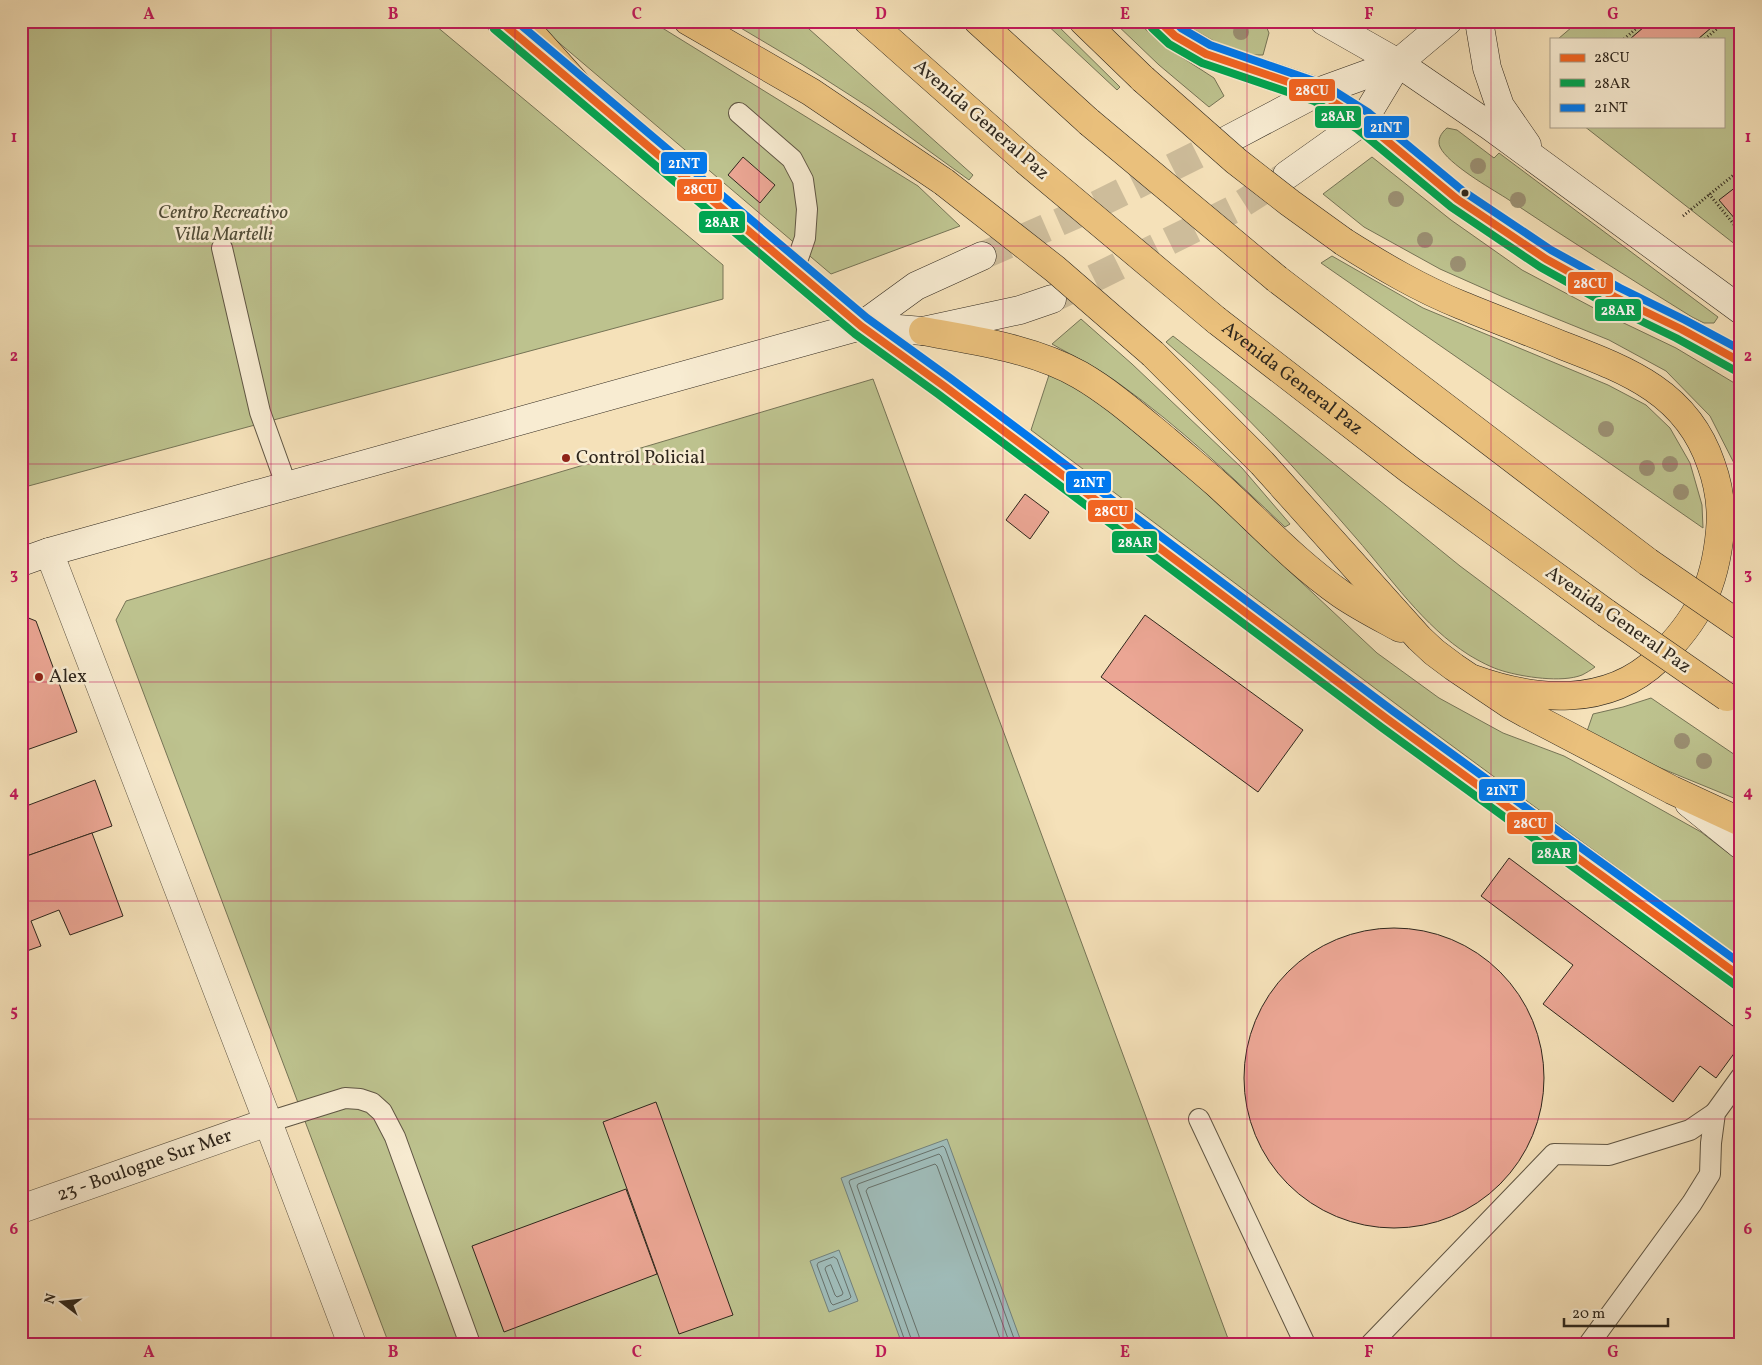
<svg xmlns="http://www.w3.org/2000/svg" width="1762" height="1365" viewBox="0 0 1762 1365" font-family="Vollkorn,serif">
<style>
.green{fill:#bdc28e;stroke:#767456}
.water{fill:#9fbbb8;stroke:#72807a}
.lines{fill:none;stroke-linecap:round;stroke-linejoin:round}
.shore{stroke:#67716a;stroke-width:1}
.building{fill:#eba694;stroke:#2f271d}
.secondary-tunnel{stroke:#cdbc9a;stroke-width:28;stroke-dasharray:28 14;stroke-linecap:butt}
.lane-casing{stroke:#605644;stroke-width:22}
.street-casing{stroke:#605644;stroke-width:29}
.secondary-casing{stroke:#2f271d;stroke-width:29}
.highway-casing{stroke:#2f271d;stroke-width:29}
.path{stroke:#2f271d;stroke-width:3;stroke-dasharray:1 2.5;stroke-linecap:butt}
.lane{stroke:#f8ecd2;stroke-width:20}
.street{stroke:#f8ecd2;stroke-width:28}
.secondary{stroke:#f8ecd2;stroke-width:28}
.highway{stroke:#eac07c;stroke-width:28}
.highway-bridge-casing{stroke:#2f271d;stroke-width:29;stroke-linecap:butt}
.highway-bridge{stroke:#eac07c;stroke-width:28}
.bus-1-casing{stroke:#f8ecd2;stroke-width:11}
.bus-2-casing{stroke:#f8ecd2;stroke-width:11}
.bus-3-casing{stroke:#f8ecd2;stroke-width:11}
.bus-1{stroke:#f26522;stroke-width:8}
.bus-2{stroke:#00a651;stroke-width:8}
.bus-3{stroke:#0079ef;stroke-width:8}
.tree{fill:#9b9073}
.grid{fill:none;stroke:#c2185b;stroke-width:1;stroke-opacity:0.55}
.bus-dot{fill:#2f271d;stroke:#f8ecd2;stroke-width:2}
.poi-dot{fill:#8f2418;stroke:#f8ecd2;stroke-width:2}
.labels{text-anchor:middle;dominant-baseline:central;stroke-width:5;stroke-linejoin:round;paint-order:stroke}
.street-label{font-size:19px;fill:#2f271d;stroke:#f8ecd2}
.park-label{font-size:19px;font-style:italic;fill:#524e39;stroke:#f8ecd2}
.poi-label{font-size:19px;fill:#2f271d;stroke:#f8ecd2;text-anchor:start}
.line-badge{stroke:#f8ecd2;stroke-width:2}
.badge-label{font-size:14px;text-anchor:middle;font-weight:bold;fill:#fff}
.neatline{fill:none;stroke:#c2185b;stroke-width:2}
.grid-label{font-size:16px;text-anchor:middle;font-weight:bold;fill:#c2185b}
</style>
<rect width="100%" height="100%" fill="#f5e1b9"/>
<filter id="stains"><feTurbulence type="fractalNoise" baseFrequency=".004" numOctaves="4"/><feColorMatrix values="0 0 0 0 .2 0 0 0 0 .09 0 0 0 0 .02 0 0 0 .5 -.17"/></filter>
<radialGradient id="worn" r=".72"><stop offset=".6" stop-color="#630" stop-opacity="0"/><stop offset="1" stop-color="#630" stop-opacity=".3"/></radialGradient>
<!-- green -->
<g class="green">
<path d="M 21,21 L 430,21 L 723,265 L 723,299 L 21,488 Z"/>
<path d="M 537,21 L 651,21 L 918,186 L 960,226 L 831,274 L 551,36 Z"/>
<path d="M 729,21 L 800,21 L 973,175 L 969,180 L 870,108 L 803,65 Z"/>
<path d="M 1043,21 L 1053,21 L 1120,87 L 1117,90 Z"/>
<path d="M 1113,21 L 1136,21 L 1166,47 L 1214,78 L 1224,96 L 1209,107 L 1159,65 Z"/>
<path d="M 1179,21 L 1264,21 L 1269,33 L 1263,55 L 1238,55 Z"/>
<path d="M 1579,21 L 1651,21 L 1630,39 L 1558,39 Z"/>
<path d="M 1719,21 L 1741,21 L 1741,183 L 1720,200 L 1741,226 L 1741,249 L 1584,126 L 1723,126 L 1723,39 L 1698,39 Z"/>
<path d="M 1447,128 L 1457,130 L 1494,158 L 1499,153 L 1718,317 L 1714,323 L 1704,323 L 1692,317 C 1629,278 1567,239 1506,198 C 1490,188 1448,164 1440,147 C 1437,140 1441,133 1447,128 Z"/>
<path d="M 1372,157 L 1451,220 L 1522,270 L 1607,315 L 1676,348 L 1741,387 L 1741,484 L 1738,471 L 1710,416 L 1666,371 L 1609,340 L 1503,297 L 1440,269 L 1364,227 L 1323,194 Z"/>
<path d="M 1332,256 L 1423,308 L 1608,385 L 1646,405 L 1670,428 L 1690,463 L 1702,505 L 1703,528 L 1321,263 Z"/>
<path d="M 1081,319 L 1132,364 L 1242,468 L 1290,524 L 1285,527 C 1232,477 1180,427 1121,385 C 1100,369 1075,357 1052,344 Z"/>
<path d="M 1173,336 L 1269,411 L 1460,566 L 1595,667 C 1591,670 1586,673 1582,675 C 1562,683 1523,677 1503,671 C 1492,668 1479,661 1469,655 C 1423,626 1391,578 1356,538 C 1297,470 1235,401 1166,342 Z"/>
<path d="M 1050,372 L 1090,394 L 1206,493 L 1377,653 L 1439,698 L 1503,733 L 1564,756 L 1601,776 L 1701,832 L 1741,863 L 1741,959 L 1428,728 L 1031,430 Z"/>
<path d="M 873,379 L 1230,1344 L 389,1344 L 116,620 L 126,601 Z"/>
<path d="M 1651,698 L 1741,759 L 1741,801 L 1585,737 L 1593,714 L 1623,707 Z"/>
</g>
<!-- water -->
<g class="water">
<path d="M 947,1139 L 1022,1344 L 902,1344 L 841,1178 Z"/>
<path d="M 839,1250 L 858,1301 L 829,1312 L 810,1261 Z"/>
</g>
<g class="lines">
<!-- shore -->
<g class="shore">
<path d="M 834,1257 L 837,1259 L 851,1297 L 849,1299 L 833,1305 L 831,1303 L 817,1265 L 818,1263 Z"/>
<path d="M 831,1265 L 843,1293 L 842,1295 L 837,1297 L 835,1295 L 825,1269 L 826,1267 Z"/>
<path d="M 906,1344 L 849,1182 L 850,1180 L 943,1146 L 945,1148 L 1016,1344"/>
<path d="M 913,1344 L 857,1186 L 858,1184 L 939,1154 L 941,1156 L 1010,1344"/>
<path d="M 920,1344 L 919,1336 L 866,1191 L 868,1188 L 935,1164 L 937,1166 L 1002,1344"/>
</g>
</g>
<!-- building -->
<g class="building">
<path d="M 1651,21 L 1719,21 L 1698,39 L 1630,39 Z"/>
<path d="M 743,157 L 775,185 L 760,203 L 728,175 Z"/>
<path d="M 1741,183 L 1741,226 L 1719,200 Z"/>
<path d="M 1025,494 L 1049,512 L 1030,539 L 1006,520 Z"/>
<path d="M 21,615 L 36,621 L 77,732 L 21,752 Z"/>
<path d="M 1145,615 L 1303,730 L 1258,792 L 1101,677 Z"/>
<path d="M 95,780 L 112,826 L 21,858 L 21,808 Z"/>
<path d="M 92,833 L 123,916 L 70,935 L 59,910 L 31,921 L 41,946 L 21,953 L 21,858 Z"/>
<path d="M 1509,858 L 1741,1032 L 1741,1044 L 1716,1078 L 1700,1066 L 1673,1102 L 1543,1004 L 1573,965 L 1481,896 Z"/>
<circle cx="1394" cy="1078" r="150"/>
<path d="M 656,1102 L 733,1315 L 679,1334 L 603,1122 Z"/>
<path d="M 626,1189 L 657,1274 L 504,1332 L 472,1246 Z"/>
</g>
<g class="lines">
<!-- secondary-tunnel -->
<g class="secondary-tunnel">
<path d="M 982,256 L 1080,213 L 1229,139"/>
<path d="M 1056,297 L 1234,209 L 1287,175"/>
</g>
<defs>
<g id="lane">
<path d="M 739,113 L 792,159 L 803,180 L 807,209 L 805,238 L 794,270"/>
<path d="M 222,248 L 260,412 L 287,487"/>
<path d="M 1199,1119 L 1305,1344"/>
<path d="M 268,1122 L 345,1098 L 360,1099 L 372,1103 L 382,1112 L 395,1137 L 470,1344"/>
<path d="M 1371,1344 L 1554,1154 L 1609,1155 L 1690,1130 L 1715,1113"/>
<path d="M 1589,1344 L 1692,1203 L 1710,1174 L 1711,1143 L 1715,1113 L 1741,1077"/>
</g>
<g id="street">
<path d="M 49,552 L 268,1122 L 352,1344"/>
<path id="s1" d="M 21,1209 L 268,1122"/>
</g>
<g id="secondary">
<path d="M 500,21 L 861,326 L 944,386 L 1387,719 L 1741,977"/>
<path d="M 1324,21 L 1398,63 L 1490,126 L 1741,310"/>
<path d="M 1479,21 L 1487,68 L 1500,106 L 1527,145"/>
<path d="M 1318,92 L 1363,121 L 1457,199 L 1546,259 L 1615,297 L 1681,329 L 1741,362"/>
<path d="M 1229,139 L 1318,92 L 1398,63"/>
<path d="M 1287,175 L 1363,121 L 1398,63 L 1448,21"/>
<path d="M 861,326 L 916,286 L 982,256"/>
<path d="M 21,562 L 49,552 L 861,326 L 923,331 L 1020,310 L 1052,299"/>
<path d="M 1689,803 L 1741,845"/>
</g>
<g id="highway">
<path d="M 520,21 L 581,89"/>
<path d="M 688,21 L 811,92 L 944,182"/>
<path d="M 868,21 L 1025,160"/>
<path d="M 978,21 L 1089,122"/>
<path d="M 1083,21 L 1143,79"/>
<path d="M 1159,21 L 1175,36 L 1206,54 L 1318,92"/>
<path d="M 1344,242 C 1382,266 1419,288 1461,305 C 1495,319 1530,332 1564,346 C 1629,371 1687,393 1711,464 C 1719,486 1722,509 1720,531 C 1715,586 1698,620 1658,659 C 1607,708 1534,701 1473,679"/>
<path d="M 1277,279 L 1648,562"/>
<path id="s2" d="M 1216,320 L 1410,470 L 1606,613"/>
<path d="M 923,331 C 976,341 1032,348 1080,375 C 1111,393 1139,418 1167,441 C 1183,455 1200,469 1216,483 C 1257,520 1295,562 1341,594 C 1360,607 1380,617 1400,628"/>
<path d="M 1153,354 L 1262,463 L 1419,638 L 1434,652 L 1454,667 L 1509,704 L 1527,714 L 1672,790 L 1741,822"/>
</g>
</defs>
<!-- lane casing -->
<use href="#lane" class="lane-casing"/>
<!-- street casing -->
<use href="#street" class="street-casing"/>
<!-- secondary casing -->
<use href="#secondary" class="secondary-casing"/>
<!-- highway casing -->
<use href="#highway" class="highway-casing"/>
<!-- path -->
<g class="path">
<path d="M 1624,39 L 1645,21"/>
<path d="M 1705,39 L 1726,21"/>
<path d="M 1600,126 L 1601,126"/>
<path d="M 1709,194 L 1741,233"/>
<path d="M 1683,216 L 1741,169"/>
</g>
<!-- lane -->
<use href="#lane" class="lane"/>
<!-- street -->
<use href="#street" class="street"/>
<!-- secondary -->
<use href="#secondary" class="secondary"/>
<!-- highway -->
<use href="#highway" class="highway"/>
<defs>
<g id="highway-bridge">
<path d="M 1143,79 L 1236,161 L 1290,203 L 1344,242"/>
<path d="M 1089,122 L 1277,279"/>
<path d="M 1025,160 L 1216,320"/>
<path d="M 944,182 L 1055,269 L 1153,354"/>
<path d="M 1648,562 L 1741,626"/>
<path d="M 1606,613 L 1727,697"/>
</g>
</defs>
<!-- highway-bridge casing -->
<use href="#highway-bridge" class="highway-bridge-casing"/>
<!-- highway-bridge -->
<use href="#highway-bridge" class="highway-bridge"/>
<defs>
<g id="bus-1">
<path d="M 500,21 L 861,326 L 944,386 L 1387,719 L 1741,977"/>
<path d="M 1159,21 L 1175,36 L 1206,54 L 1318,92 L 1363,121 L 1457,199 L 1546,259 L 1615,297 L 1681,329 L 1741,362"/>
</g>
<g id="bus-2">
<path d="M 1152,28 L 1169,44 L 1202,63 L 1314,101 L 1357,129 L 1451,207 L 1540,267 L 1610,306 L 1676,338 L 1736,371"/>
<path d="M 494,29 L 855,334 L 938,394 L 1381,727 L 1735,985"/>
</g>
<g id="bus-3">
<path d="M 516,21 L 867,318 L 950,378 L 1393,711 L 1741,964"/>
<path d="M 1174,21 L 1181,28 L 1210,45 L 1323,84 L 1369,113 L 1463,191 L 1551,250 L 1620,288 L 1685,320 L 1741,350"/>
</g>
</defs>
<!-- bus-1 casing -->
<use href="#bus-1" class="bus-1-casing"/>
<!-- bus-2 casing -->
<use href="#bus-2" class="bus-2-casing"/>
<!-- bus-3 casing -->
<use href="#bus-3" class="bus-3-casing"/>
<!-- bus-1 -->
<use href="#bus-1" class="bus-1"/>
<!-- bus-2 -->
<use href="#bus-2" class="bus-2"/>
<!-- bus-3 -->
<use href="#bus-3" class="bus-3"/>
</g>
<!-- trees -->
<g class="tree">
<circle cx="1241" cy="32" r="8"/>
<circle cx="1478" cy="166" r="8"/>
<circle cx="1396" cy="199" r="8"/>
<circle cx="1518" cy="200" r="8"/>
<circle cx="1425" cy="240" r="8"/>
<circle cx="1458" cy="264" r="8"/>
<circle cx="1606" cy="429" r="8"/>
<circle cx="1670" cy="464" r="8"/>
<circle cx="1647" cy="468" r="8"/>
<circle cx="1681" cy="492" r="8"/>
<circle cx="1682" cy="741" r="8"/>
<circle cx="1704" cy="761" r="8"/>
</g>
<!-- grid -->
<path class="grid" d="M 271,21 L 271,1344M 515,21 L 515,1344M 759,21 L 759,1344M 1003,21 L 1003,1344M 1247,21 L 1247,1344M 1491,21 L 1491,1344M 21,246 L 1741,246M 21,464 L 1741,464M 21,682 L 1741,682M 21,901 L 1741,901M 21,1119 L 1741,1119"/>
<!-- markers -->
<circle class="bus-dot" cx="1465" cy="193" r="4.5"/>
<g class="poi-dot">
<circle cx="566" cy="458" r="5"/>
<circle cx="39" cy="677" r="5"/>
</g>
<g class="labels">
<!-- street labels -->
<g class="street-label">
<text transform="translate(981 120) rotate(41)">Avenida General Paz</text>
<text stroke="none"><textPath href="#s2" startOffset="96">Avenida General Paz</textPath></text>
<text transform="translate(1618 620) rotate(35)">Avenida General Paz</text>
<text stroke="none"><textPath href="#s1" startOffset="131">23 - Boulogne Sur Mer</textPath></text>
</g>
<!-- park labels -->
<g class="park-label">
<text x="223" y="213">Centro Recreativo<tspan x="223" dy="22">Villa Martelli</tspan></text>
</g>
<!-- poi labels -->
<g class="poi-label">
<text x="576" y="458">Control Policial</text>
<text x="49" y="677">Alex</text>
</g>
</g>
<g class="line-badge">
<rect x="1288" y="78" width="48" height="24" rx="5" fill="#f26522"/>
<rect x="1314" y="105" width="48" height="24" rx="5" fill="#00a651"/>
<rect x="1363" y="115" width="47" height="24" rx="5" fill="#0079ef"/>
<rect x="660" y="151" width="48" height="24" rx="5" fill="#0079ef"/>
<rect x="676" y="178" width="47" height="24" rx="5" fill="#f26522"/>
<rect x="698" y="210" width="48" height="24" rx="5" fill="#00a651"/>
<rect x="1567" y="271" width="47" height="24" rx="5" fill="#f26522"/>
<rect x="1594" y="298" width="48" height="24" rx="5" fill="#00a651"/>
<rect x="1065" y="470" width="47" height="24" rx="5" fill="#0079ef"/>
<rect x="1087" y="499" width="47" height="24" rx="5" fill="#f26522"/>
<rect x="1111" y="530" width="47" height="24" rx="5" fill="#00a651"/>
<rect x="1478" y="778" width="48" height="24" rx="5" fill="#0079ef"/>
<rect x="1506" y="811" width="48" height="24" rx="5" fill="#f26522"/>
<rect x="1531" y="841" width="47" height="24" rx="5" fill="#00a651"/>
</g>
<g class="badge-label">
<text x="1312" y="95">28CU</text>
<text x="1338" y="121">28AR</text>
<text x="1386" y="132">21NT</text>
<text x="684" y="168">21NT</text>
<text x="700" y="194">28CU</text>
<text x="722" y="227">28AR</text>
<text x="1590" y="288">28CU</text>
<text x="1618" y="315">28AR</text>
<text x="1089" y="487">21NT</text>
<text x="1111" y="516">28CU</text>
<text x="1135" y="547">28AR</text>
<text x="1502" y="795">21NT</text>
<text x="1530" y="828">28CU</text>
<text x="1554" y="858">28AR</text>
</g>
<!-- margin -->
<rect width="1762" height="1365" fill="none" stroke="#f5e1b9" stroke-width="55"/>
<!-- legend -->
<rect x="1550" y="38" width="175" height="90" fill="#f8ecd2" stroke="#a89d8a"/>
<rect x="1560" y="54" width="25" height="8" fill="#f26522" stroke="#a89d8a"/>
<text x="1594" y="62" font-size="15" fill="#2f271d">28CU</text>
<rect x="1560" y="79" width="25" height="8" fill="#00a651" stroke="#a89d8a"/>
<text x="1594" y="88" font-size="15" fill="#2f271d">28AR</text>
<rect x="1560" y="104" width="25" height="8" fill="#0079ef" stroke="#a89d8a"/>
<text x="1594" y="112" font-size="15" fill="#2f271d">21NT</text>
<!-- north arrow -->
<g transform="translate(62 1302) rotate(286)" stroke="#f8ecd2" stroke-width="4" paint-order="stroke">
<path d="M0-4L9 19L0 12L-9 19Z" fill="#2f271d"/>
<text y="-8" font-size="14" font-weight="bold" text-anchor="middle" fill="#2f271d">N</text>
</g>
<!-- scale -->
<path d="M1564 1318v8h104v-8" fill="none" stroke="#2f271d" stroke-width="2.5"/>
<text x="1572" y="1318" font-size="15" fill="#2f271d" stroke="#f8ecd2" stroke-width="4" paint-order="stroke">20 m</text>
<rect x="28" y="28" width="1706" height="1310" class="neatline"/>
<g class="grid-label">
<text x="149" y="19">A</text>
<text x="393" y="19">B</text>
<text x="637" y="19">C</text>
<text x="881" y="19">D</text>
<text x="1125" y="19">E</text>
<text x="1369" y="19">F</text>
<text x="1613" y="19">G</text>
<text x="14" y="142">1</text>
<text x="1748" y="142">1</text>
<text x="14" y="361">2</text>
<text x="1748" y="361">2</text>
<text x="14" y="579">3</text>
<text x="1748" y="579">3</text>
<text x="14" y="797">4</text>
<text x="1748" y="797">4</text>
<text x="14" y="1016">5</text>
<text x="1748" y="1016">5</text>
<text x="14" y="1234">6</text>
<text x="1748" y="1234">6</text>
<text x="149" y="1357">A</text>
<text x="393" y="1357">B</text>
<text x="637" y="1357">C</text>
<text x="881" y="1357">D</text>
<text x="1125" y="1357">E</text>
<text x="1369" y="1357">F</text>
<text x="1613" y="1357">G</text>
</g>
<rect width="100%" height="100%" filter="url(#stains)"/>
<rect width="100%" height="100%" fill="url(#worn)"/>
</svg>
